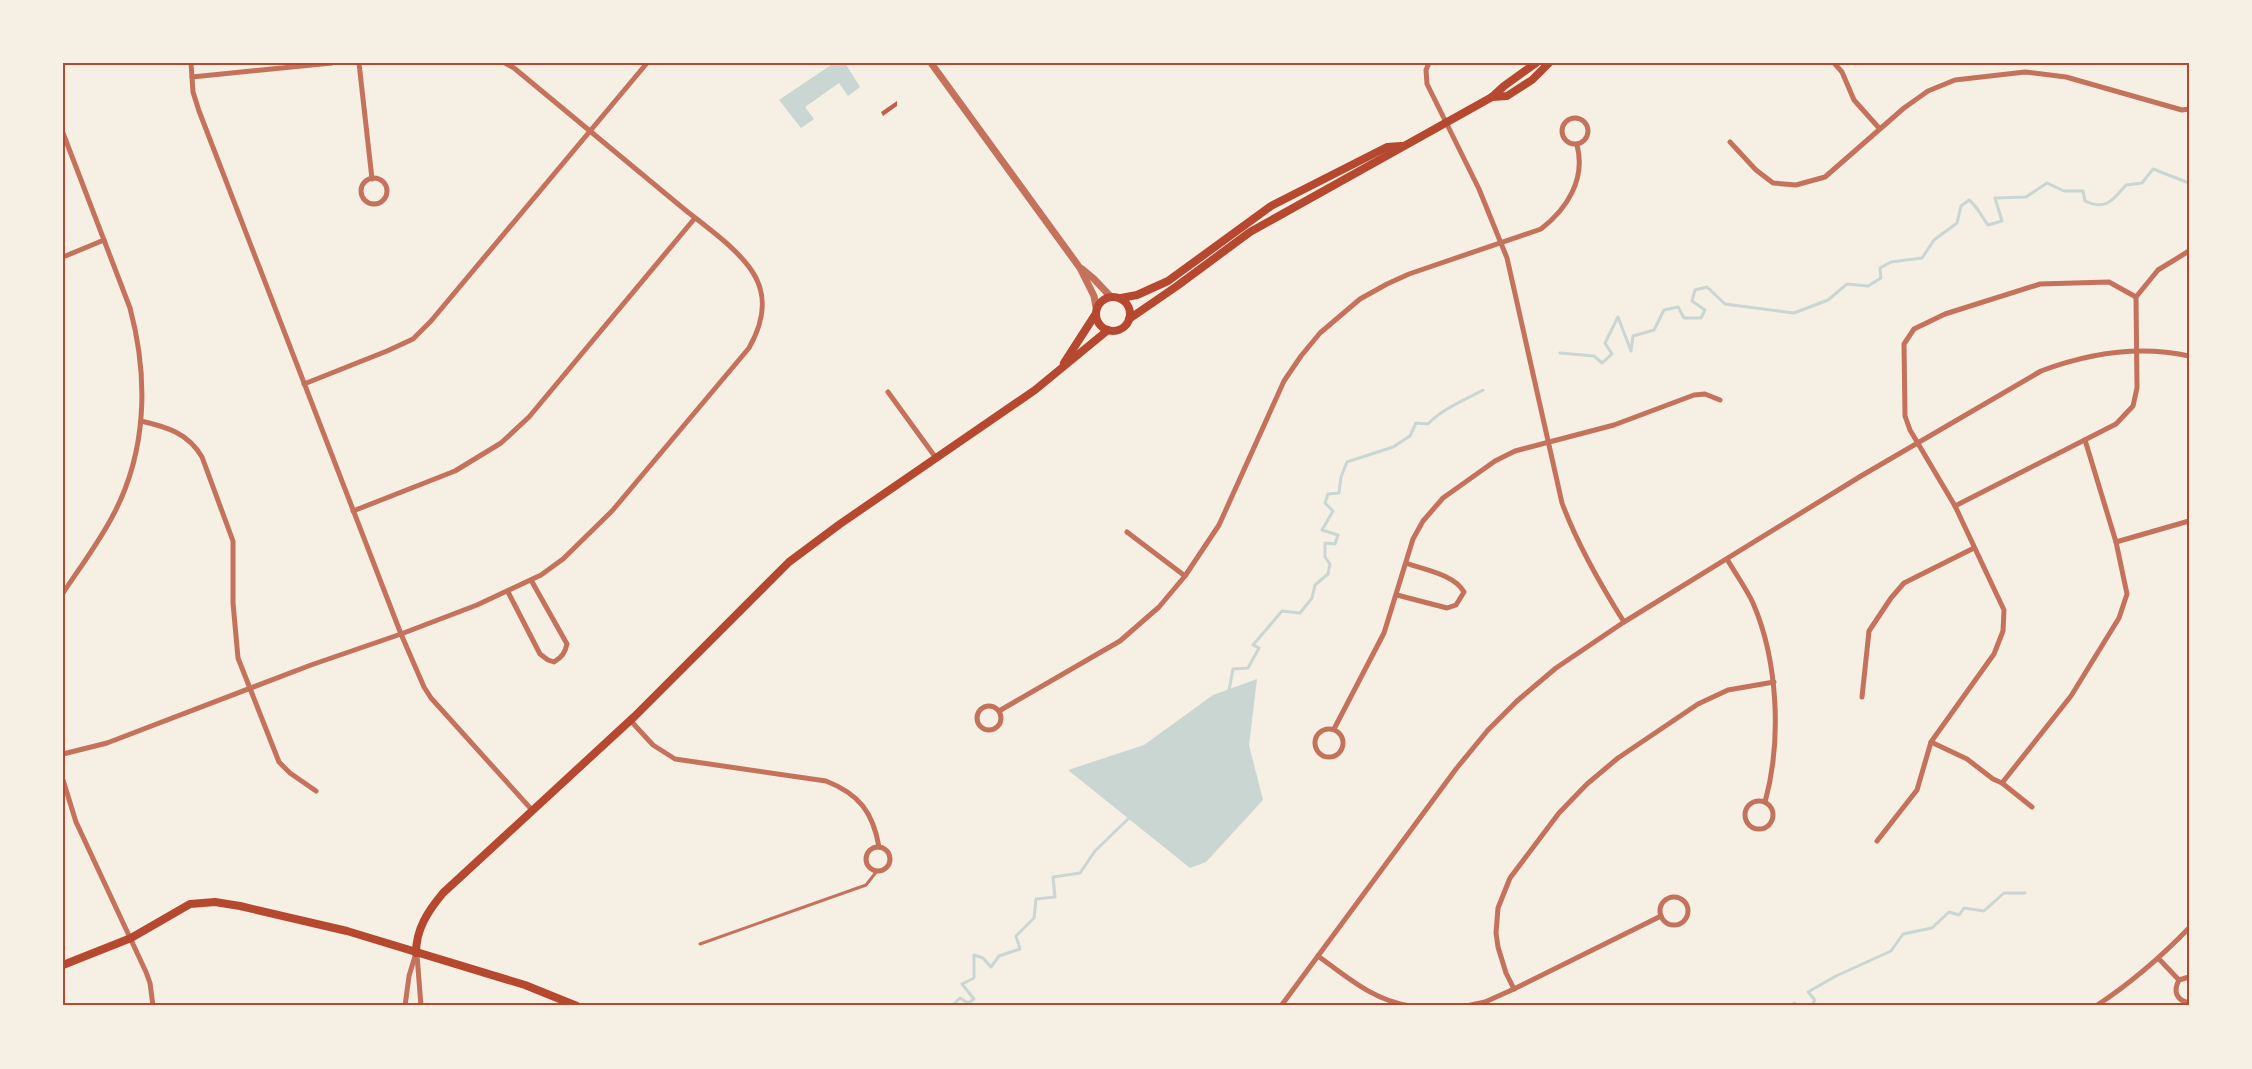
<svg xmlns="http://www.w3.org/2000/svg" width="2252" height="1069" viewBox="0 0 2252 1069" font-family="Raleway,sans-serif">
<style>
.water{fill:#c9d6d2}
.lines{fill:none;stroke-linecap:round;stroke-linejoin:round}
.stream{stroke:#c9d6d2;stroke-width:3}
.building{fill:#bf614a}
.service{stroke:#c5725c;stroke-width:3}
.minor{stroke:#c5725c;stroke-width:5}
.tertiary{stroke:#c5725c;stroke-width:7}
.secondary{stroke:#b5482f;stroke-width:8}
.neatline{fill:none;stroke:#b5482f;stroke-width:2}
</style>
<rect width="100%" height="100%" fill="#f6efe4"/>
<!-- water -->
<g class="water">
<path d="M 834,63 L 845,63 L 860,87 L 848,96 L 839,83 L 805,107 L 814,119 L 801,128 L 779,100 Z"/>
<path d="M 1257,679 L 1249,745 L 1263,800 L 1206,862 L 1190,868 L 1068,770 L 1144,745 L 1213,695 Z"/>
</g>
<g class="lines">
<!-- stream -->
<g class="stream">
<path d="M 1560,353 L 1594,356 L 1602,363 L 1612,354 L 1605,343 L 1618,317 L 1631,351 L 1633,336 L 1654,330 L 1664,310 L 1678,307 L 1684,318 L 1701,318 L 1705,310 L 1692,301 L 1695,290 L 1707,287 L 1725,304 L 1794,313 L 1828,300 L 1847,284 L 1868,286 L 1881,278 L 1880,268 L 1891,262 L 1922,258 L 1934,240 L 1957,223 L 1961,206 L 1969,200 C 1978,207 1981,216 1988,225 L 2002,221 L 1995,198 L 2026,197 L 2047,183 L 2064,191 L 2083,191 L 2085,201 C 2106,211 2113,200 2126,185 L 2142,183 L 2153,169 L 2189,183"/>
<path d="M 1229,690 L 1233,669 L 1248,668 L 1259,648 L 1253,645 L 1282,611 L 1300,613 L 1312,598 L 1315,585 L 1328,574 L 1330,564 L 1325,557 L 1325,543 L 1335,544 L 1338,535 L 1322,530 L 1333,511 L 1325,503 L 1328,494 L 1339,493 L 1341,477 L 1347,462 L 1393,447 L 1410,436 L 1416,423 L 1428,424 C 1442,409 1465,400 1483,390"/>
<path d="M 952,1006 L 960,998 L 968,1003 L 974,999 L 962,984 L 974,978 L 974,955 L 983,958 L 991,967 L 999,956 L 1020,949 L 1016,936 L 1034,918 L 1036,899 L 1055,897 L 1053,877 L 1080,873 L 1095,851 L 1129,818"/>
<path d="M 1792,1006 L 1794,1003 L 1800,1006"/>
<path d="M 1811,1006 L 1815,1000 L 1808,992 L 1836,976 L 1891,951 L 1903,934 L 1932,928 L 1949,912 L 1959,915 L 1964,908 L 1984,911 L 2004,893 L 2025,893"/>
</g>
</g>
<!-- building -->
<path class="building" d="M 897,101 L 897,106 L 883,116 L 881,112 Z"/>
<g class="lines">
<!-- service -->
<path class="service" d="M 700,944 L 866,885 L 877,871"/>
<!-- minor -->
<g class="minor">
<path d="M 191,63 L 193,92 L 199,111 L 401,634 L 424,687 L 431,698 L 532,810"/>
<path d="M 359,63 L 372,179"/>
<path d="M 1429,63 L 1426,70 L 1427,84 L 1479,189 L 1507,258 L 1562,503 C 1578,546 1600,584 1624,622"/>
<path d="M 1834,63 L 1842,72 L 1854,100 L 1879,128"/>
<path d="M 192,77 L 332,63"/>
<circle cx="1575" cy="131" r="13"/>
<path d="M 63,133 L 130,308 C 149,379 147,454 111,519 C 97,545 79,569 63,593"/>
<path d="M 1730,142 L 1756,170 L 1773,183 L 1796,185 L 1825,177 L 1904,108 L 1928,91 L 1955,80 L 2025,72 L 2066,77 L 2182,110 L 2189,109"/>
<circle cx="374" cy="191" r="13"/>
<path d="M 63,257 L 104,240"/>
<path d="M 304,384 L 387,351 L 413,339 L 431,321 L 647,63"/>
<path d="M 888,392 L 936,458"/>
<path d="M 141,421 C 167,427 188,433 202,457 L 233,541 L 233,603 L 238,658 L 279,762 L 290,773 L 316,791"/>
<path d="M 1955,506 L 2116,424 L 2133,406 L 2137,388 L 2136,297 L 2158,270 L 2189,251"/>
<path d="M 353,511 L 455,471 L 501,443 L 529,417 L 695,218"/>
<path d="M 1127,532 L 1185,576"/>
<path d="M 2116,542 L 2189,521"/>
<path d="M 1727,559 C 1735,573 1746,588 1753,603 C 1778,661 1782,741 1765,802"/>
<path d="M 508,592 L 540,654 L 548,660 L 554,662 C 562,657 565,653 567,644 L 531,580"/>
<path d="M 1397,595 L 1447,608 L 1456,605 L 1464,592 C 1454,574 1424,570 1406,563"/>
<path d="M 1862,697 L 1869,631 L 1891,598 L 1904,583 L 1974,548"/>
<circle cx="989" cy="718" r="12"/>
<path d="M 999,711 L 1120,641 L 1159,607 L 1185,576 L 1219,525 L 1284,381 L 1301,356 L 1320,333 L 1360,299 L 1387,284 L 1409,274 L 1541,229 C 1567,209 1586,179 1577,145"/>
<path d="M 630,720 L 653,745 L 675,759 L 826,781 C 859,794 873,812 879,847"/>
<circle cx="1329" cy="743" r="14"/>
<path d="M 1334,729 L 1384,633 L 1413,539 L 1423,521 L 1443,498 L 1495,461 L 1515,451 L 1614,425 L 1694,395 L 1705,394 L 1720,400"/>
<path d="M 1931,742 L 1967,759 L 1993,779 L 2002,783 L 2071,696 L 2119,618 L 2127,594 L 2116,542 L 2085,440"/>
<path d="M 63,754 L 107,743 L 311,665 L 401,634 L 477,605 L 541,575 L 563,559 L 612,511 L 749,348 C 761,327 768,301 756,278 C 743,252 706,227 684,209 C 627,162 571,115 514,68 L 505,63"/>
<path d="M 63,780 L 76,822 L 146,972 L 150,983 L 153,1006"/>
<path d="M 2002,783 L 2032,807"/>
<circle cx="1759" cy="815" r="14"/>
<path d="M 1877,841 L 1917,790 L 1931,742 L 1994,654 L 2003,631 L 2004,610 L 1955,506 L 1910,430 L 1905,416 L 1904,344 L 1914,329 L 1945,314 L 2040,284 L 2109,282 L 2136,297"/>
<circle cx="878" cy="859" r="12"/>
<circle cx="1674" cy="911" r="14"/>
<path d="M 417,955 L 421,1006"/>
<path d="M 1318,956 C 1347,977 1374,1001 1411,1006"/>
<path d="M 2159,959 L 2179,980"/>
<path d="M 2189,977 L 2179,980 C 2173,991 2176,1000 2189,1003"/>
<path d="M 1514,989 L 1506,973 L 1498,947 L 1496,933 L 1498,908 L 1510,878 L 1559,813 L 1587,784 L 1618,758 L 1698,704 L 1728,690 L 1774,682"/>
<path d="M 405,1006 L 409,976 L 416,953"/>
<path d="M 1281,1006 L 1456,769 L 1488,730 L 1517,701 L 1556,668 L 1624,622 L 1861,476 L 2041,371 C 2089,353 2139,345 2189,356"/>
<path d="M 1466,1006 L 1485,1002 L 1514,989 L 1661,916"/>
<path d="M 2096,1006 C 2131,983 2160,958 2189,928"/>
</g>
<!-- tertiary -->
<g class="tertiary">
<path d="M 931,63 L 1080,268 L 1094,296 L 1096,307"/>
<path d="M 1082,269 L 1094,279 L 1110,296"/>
</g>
<!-- secondary -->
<g class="secondary">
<path d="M 1492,97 L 1507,96 L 1532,80 L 1549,63"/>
<circle cx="1113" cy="314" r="17"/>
<path d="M 1121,298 L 1137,295 L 1168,281 L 1271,206 L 1387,147 L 1401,146"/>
<path d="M 1129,319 L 1177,286 L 1250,232 L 1492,97 L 1504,86 L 1536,63"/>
<path d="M 1064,363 L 1095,315"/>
<path d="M 416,953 C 416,929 428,911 443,893 L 635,716 L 789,562 L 840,524 L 1035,390 L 1108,330"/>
<path d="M 63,965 L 131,938 L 190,904 L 215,902 L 240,906 L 347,931 L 525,985 L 577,1006"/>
</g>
</g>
<!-- border -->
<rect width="2252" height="1069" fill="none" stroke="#f6efe4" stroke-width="129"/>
<rect x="64" y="64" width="2124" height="940" class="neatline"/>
</svg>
